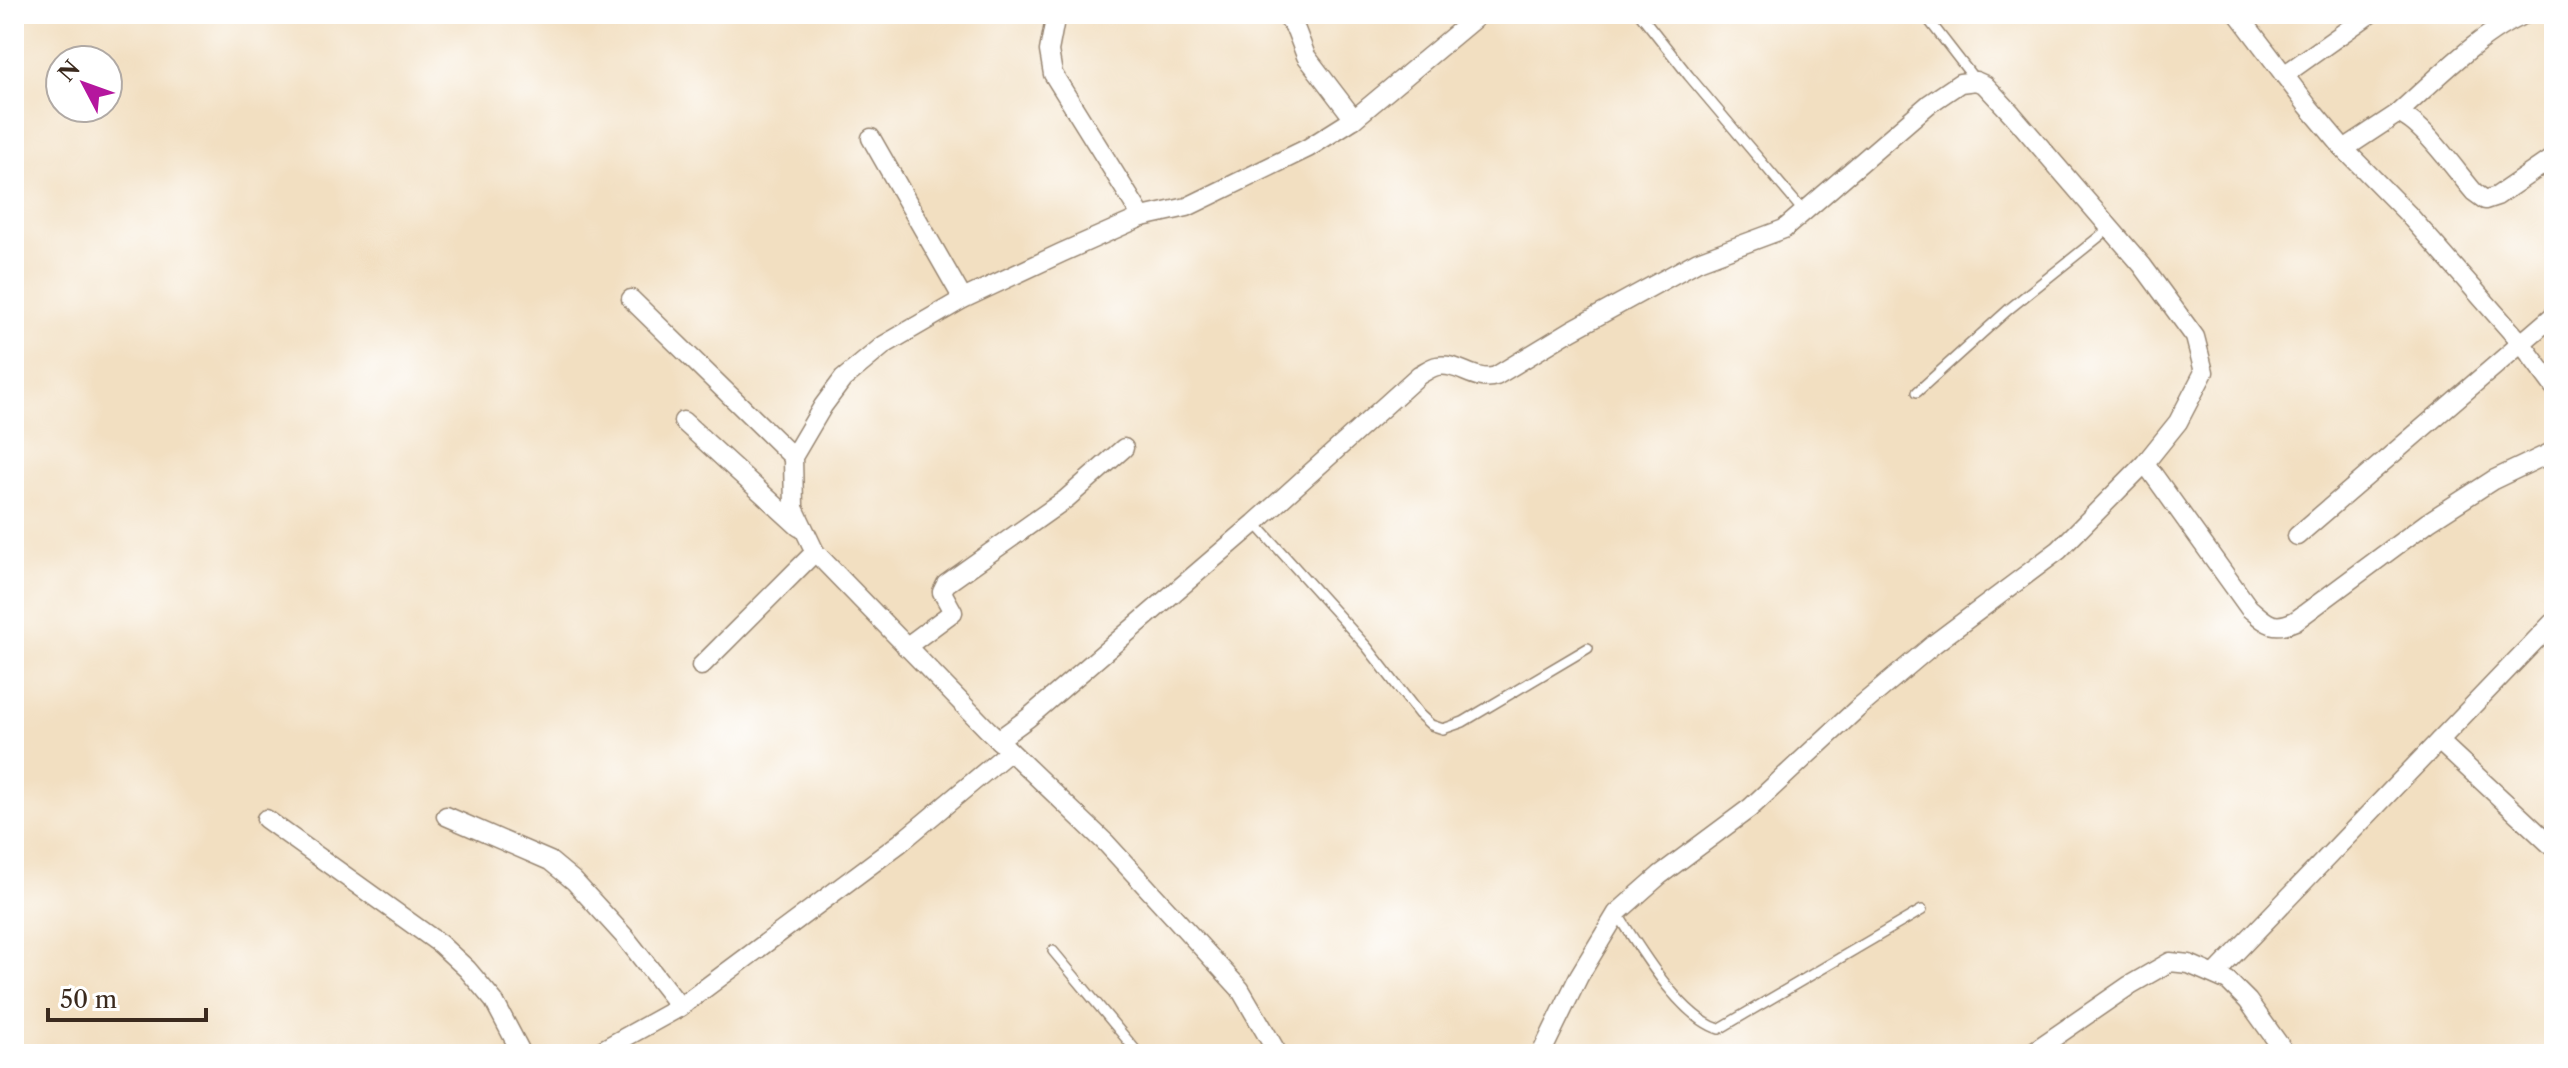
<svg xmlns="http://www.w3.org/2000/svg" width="2568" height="1068" viewBox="0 0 2568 1068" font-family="'Libre Caslon Text',serif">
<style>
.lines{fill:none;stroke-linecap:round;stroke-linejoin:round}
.lane-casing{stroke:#968470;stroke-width:12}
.street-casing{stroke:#968470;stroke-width:21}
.lane{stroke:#fff;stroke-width:9}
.street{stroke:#fff;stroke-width:18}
</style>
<rect width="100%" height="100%" fill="#fff"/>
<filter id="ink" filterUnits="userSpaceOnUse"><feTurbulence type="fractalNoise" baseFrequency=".0125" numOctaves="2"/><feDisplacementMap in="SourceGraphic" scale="16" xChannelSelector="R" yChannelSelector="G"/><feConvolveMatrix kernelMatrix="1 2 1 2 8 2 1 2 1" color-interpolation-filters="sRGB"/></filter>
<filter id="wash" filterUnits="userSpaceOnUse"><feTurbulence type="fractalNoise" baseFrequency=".006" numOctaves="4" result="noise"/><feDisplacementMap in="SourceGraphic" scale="32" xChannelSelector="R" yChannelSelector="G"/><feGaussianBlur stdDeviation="1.8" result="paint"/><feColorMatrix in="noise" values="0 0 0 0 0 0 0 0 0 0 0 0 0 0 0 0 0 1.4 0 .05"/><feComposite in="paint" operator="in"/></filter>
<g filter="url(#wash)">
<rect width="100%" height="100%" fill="#f2dfc1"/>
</g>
<g filter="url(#ink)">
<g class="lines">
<defs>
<g id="lane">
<path d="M 1640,14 L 1689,76 L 1804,212"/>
<path d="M 1924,14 L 1976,81"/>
<path d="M 1917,392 L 2009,309 L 2110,228"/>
<path d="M 1255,523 L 1367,647 L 1419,714 L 1431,725 L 1443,729 L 1463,722 L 1588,648"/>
<path d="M 1617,913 C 1639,947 1680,1017 1719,1029 L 1922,910"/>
<path d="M 1053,951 L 1139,1054"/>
</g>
<g id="street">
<path d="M 1056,14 L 1049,51 L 1053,74 L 1142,217"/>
<path d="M 1285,14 L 1296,30 L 1306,56 L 1354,119"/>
<path d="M 2238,14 L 2307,105 L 2344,149 L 2407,213 L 2522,344 L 2554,387"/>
<path d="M 2284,75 L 2370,14"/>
<path d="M 2397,114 C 2432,83 2483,30 2526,14"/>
<path d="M 871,138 L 963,299"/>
<path d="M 2344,149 L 2397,114 C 2419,117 2458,174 2474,192 L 2485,200 L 2497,196 L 2554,157"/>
<path d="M 631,299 L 793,457"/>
<path d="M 683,421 L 799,527"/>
<path d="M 2145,463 L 2249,608 C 2267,623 2272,631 2295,621 L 2428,522 L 2493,480 L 2554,451"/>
<path d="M 2297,536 L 2554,315"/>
<path d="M 906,647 L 953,612 L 942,592 L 946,584 L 1066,499 L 1124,448"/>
<path d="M 701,666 L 815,552"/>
<path d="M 998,740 L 1028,718 L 1255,523 L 1419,375 C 1425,372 1431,367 1437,366 C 1459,362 1474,383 1496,376 L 1572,330 L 1698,261 L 1784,229 L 1929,104 L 1960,83 L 1976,81 L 1985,85 L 2012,114 L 2142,265 L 2195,337 L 2204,372 L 2178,422 L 2145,463 L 2059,550 L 1934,644 L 1858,708 L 1750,808 L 1660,875 L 1617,913 L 1579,976 L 1541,1054"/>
<path d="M 2439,741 L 2554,848"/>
<path d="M 446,816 L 550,861 L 574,881 L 625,937 L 680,1007"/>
<path d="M 266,819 L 440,944 L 467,969 L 494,1001 L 522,1054"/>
<path d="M 2215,974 L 2554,621"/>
<path d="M 595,1054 L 680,1007 L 900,843 L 1010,751"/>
<path d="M 1278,1054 L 1240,989 L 1106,843 L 986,728 L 815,552 L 794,508 L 793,457 L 823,406 L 843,379 L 884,345 L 963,299 L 1061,253 L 1142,217 L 1187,207 L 1308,148 L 1354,119 L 1480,14"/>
<path d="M 2030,1054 L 2130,985 L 2170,962 L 2189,964 L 2228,981 L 2248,1001 L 2286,1054"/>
</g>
</defs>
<!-- lane casing -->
<use href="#lane" class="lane-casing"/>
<!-- street casing -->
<use href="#street" class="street-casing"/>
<!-- lane -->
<use href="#lane" class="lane"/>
<!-- street -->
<use href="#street" class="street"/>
</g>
</g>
<!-- margin -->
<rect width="2568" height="1068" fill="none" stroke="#fff" stroke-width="48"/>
<!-- north arrow -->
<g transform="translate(84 84) rotate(311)"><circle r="38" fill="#ffffff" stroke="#b1aaa5" stroke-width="2"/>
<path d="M0-6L14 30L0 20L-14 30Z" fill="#b5179e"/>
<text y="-12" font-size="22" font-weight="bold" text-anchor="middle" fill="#3b2a1e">N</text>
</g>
<!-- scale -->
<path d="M48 1008v12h158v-12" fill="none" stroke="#3b2a1e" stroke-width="4"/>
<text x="60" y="1008" font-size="24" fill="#3b2a1e" stroke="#ffffff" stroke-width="6" paint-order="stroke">50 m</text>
</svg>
